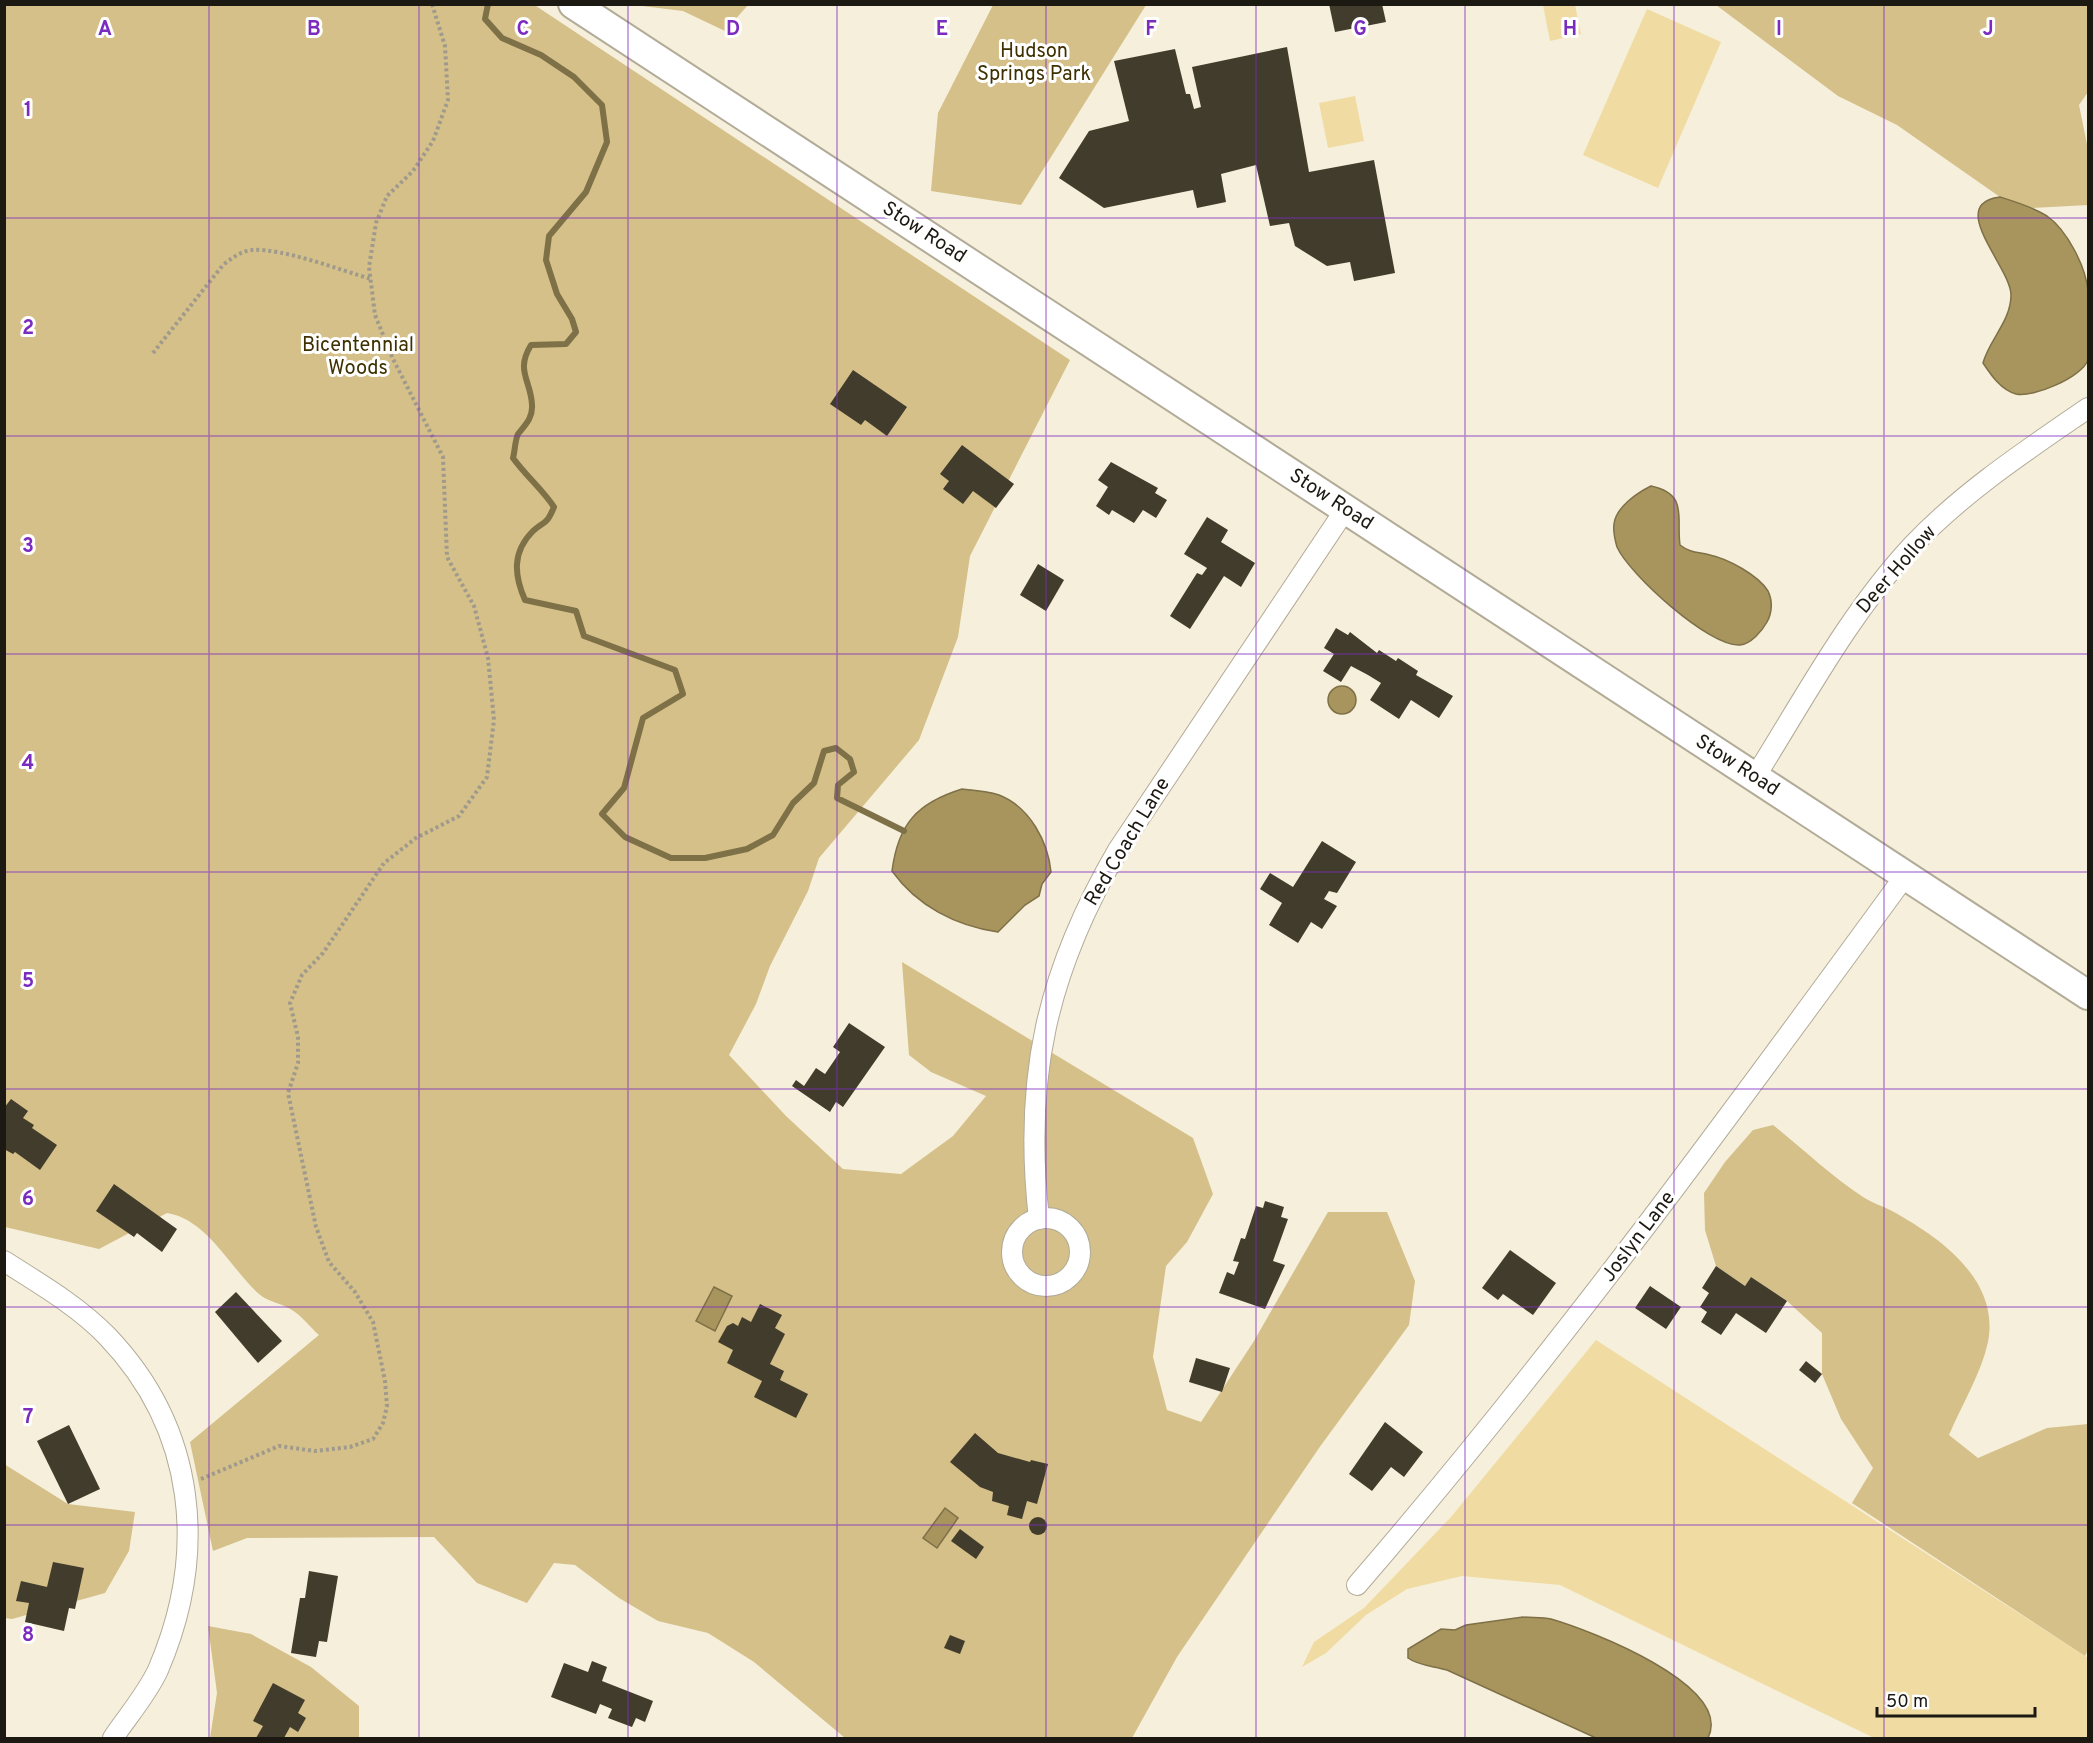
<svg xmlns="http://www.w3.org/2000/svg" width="2093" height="1743" viewBox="0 0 2093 1743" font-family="Overpass,sans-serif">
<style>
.green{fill:#f0dca2}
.forest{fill:#d4c088}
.water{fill:#a8955e;stroke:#7e7047;stroke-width:1.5}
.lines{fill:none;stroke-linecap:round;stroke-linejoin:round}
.stream{stroke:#7e7047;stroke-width:6}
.building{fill:#423c2c}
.street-casing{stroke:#b2ab98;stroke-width:22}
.secondary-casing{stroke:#b2ab98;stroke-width:32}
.path{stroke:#a09a8c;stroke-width:4;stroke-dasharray:3 3;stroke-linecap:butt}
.street{stroke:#fff;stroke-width:20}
.secondary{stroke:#fff;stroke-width:28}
.grid{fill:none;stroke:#7b2cbf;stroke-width:1.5;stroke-opacity:0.55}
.labels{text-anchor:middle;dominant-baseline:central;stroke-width:6;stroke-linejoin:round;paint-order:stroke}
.park-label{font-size:20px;fill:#3e3000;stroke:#fff}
.street-label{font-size:20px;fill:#1c1912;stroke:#fff}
.grid-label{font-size:20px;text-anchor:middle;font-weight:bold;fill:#7b2cbf;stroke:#fff;stroke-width:6;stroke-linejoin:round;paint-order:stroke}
</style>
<rect width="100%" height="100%" fill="#f6efdb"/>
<!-- green -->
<g class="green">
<path d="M 1543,5 L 1575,5 L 1581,34 L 1550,41 Z"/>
<path d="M 1647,9 L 1721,42 L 1658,188 L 1583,155 Z"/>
<path d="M 1355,96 L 1364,141 L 1328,148 L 1319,103 Z"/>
<path d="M 1596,1340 L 2088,1658 L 2088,1738 L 1874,1738 L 1560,1585 L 1462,1576 L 1407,1589 L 1366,1615 L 1326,1653 L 1302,1667 L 1314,1642 L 1364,1608 L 1451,1517 Z"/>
</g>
<!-- forest -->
<g class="forest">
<path d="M 533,4 L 1070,360 L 970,556 L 958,637 L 919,740 L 819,858 L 808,891 L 770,966 L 756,1004 L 729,1055 L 786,1116 L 843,1169 L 901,1174 L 953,1136 L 986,1096 L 931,1072 L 909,1055 L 902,962 L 1193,1138 L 1213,1194 L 1187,1242 L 1166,1266 L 1153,1357 L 1167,1410 L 1201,1422 L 1254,1341 L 1328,1212 L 1387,1212 L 1415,1281 L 1409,1325 L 1319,1448 L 1177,1657 L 1132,1738 L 845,1738 L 754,1662 L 708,1633 L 658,1621 L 619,1598 L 575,1565 L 554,1563 L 527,1603 L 477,1583 L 434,1537 L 247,1538 L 213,1551 L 190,1442 L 319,1335 C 310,1327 302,1316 292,1310 C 282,1303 268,1302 259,1294 C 231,1269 207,1219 167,1213 L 99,1249 L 5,1227 L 5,5 Z"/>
<path d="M 634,5 L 748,4 L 748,5 L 725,31 L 683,11 Z"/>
<path d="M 993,5 L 1146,5 L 1021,205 L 931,191 L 938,113 Z"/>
<path d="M 1716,5 L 2088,5 L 2088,92 L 2079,105 L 2088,149 L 2088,205 L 2032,208 L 2000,197 L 1897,125 L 1838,96 Z"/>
<path d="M 1773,1125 C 1803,1149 1831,1176 1863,1197 C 1872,1203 1883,1206 1892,1211 C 1939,1237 2000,1279 1988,1342 C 1981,1374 1962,1404 1949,1435 L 1978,1458 L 2047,1428 L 2088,1424 L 2088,1650 L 2085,1656 L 1852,1503 L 1873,1468 L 1841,1419 L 1822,1374 L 1822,1333 L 1787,1301 L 1751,1277 L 1745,1286 L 1716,1266 L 1705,1230 L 1704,1193 L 1725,1162 L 1753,1130 Z"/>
<path d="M 4,1464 L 68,1504 L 135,1512 L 129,1551 L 105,1593 L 12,1619 L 5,1618 Z"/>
<path d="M 208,1626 L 251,1634 L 311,1667 L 359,1706 L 359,1738 L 210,1738 L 217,1693 Z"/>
</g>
<!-- water -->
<g class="water">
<path d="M 2000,197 C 2016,202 2033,207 2047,216 C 2067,230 2086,267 2088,291 C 2090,302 2088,313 2088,323 C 2088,334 2092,350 2088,360 C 2082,377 2033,398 2016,394 C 2001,390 1991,375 1983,363 C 1989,340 2011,321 2011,295 C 2011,267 1945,204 2000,197 Z"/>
<path d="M 1651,486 C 1689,494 1676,518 1680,545 C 1690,553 1699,552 1710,555 C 1728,559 1758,575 1768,591 C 1773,601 1772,613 1767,622 C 1762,631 1751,644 1740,645 C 1709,647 1629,574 1617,547 C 1615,540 1613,531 1614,524 C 1616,507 1637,493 1651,486 Z"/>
<circle cx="1342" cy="700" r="14"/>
<path d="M 962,789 C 974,790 988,791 999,795 C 1030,807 1048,842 1051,872 L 1042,884 L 1039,896 L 1025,905 L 998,932 C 956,926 917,906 892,871 C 898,824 917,803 962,789 Z"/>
<path d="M 714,1287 L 732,1296 L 715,1331 L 696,1321 Z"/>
<path d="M 945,1508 L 958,1518 L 937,1548 L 923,1538 Z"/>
<path d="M 1523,1617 C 1532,1618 1542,1617 1551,1619 C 1589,1630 1734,1685 1708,1738 L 1596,1738 L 1447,1670 C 1434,1666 1419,1666 1408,1658 L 1408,1649 L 1441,1629 L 1455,1630 L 1466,1625 Z"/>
</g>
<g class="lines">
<!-- stream -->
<path class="stream" d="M 488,4 L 485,19 L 502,38 L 541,55 L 574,77 L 602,105 L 607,142 L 586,192 L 549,236 L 546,260 L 557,294 L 572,319 L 576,332 L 566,344 L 531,345 C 515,371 531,380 532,405 C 533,418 525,425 518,434 C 515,440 515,451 513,458 C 526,476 542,489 554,507 C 546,526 545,520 533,531 C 512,552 514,575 525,600 L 576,611 L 584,636 L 675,670 L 683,694 L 643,718 L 624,788 L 602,814 L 625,837 L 671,858 L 705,858 L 747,849 L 773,835 L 793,803 L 814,783 L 824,751 L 836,748 L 850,759 L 854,772 L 838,785 L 837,798 L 904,831"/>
</g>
<!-- building -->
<g class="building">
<path d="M 1329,4 L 1382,4 L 1386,22 L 1335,32 Z"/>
<path d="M 1287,47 L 1309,172 L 1374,160 L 1395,273 L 1354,281 L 1350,262 L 1327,266 L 1295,246 L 1289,223 L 1270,226 L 1256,165 L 1221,174 L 1226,202 L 1197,208 L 1193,190 L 1104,208 L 1059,178 L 1089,131 L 1129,121 L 1114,61 L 1175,49 L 1186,94 L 1190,94 L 1194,109 L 1201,107 L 1192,67 Z"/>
<path d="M 853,370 L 907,407 L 887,436 L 865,420 L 861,425 L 830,404 Z"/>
<path d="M 962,445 L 1014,484 L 996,508 L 973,491 L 963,504 L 943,489 L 949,481 L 940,474 Z"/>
<path d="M 1111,462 L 1158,488 L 1155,493 L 1167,500 L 1156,518 L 1143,510 L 1134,523 L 1112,510 L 1109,515 L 1096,506 L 1108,487 L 1098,480 Z"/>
<path d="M 1207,517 L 1228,530 L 1221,542 L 1255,563 L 1241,587 L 1224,576 L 1190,629 L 1170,616 L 1197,573 L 1202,575 L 1207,568 L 1184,554 Z"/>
<path d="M 1038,564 L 1064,580 L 1046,611 L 1020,595 Z"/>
<path d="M 1336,628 L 1348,635 L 1350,632 L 1377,653 L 1379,650 L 1396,661 L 1398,658 L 1418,671 L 1416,675 L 1453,696 L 1439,718 L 1411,700 L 1399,719 L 1370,700 L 1381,683 L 1368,675 L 1351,666 L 1341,682 L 1323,671 L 1334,654 L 1324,648 Z"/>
<path d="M 1322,841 L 1356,862 L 1337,893 L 1329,891 L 1324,899 L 1337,906 L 1322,929 L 1311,922 L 1298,943 L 1269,925 L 1282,903 L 1260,889 L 1270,873 L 1293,887 Z"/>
<path d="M 849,1023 L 885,1047 L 843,1107 L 836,1102 L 830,1112 L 792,1086 L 796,1080 L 804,1086 L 816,1068 L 825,1074 L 840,1052 L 833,1047 Z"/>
<path d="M 11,1099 L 28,1111 L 23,1118 L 34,1125 L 32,1128 L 57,1145 L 40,1170 L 15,1152 L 13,1154 L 4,1149 L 4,1108 Z"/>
<path d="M 114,1184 L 177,1229 L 162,1252 L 137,1233 L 134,1237 L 96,1211 Z"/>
<path d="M 1265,1201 L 1284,1207 L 1281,1217 L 1288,1219 L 1273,1261 L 1285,1265 L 1265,1309 L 1219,1293 L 1227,1272 L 1234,1275 L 1239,1262 L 1233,1261 L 1241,1238 L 1245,1239 L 1256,1206 L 1263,1208 Z"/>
<path d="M 1510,1250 L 1556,1283 L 1533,1315 L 1503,1294 L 1498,1300 L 1482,1288 Z"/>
<path d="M 1716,1266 L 1745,1286 L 1751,1277 L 1787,1301 L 1766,1333 L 1736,1313 L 1721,1335 L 1701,1322 L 1707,1312 L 1700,1307 L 1709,1293 L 1702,1288 Z"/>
<path d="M 1650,1286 L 1681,1307 L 1666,1329 L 1635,1308 Z"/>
<path d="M 236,1292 L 282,1341 L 258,1363 L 215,1312 Z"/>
<path d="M 760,1304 L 782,1315 L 775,1328 L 785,1334 L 770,1364 L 784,1371 L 780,1380 L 808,1394 L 796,1418 L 754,1397 L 762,1381 L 727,1363 L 733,1350 L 718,1342 L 727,1326 L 733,1323 L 738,1326 L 742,1317 L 751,1322 Z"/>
<path d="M 1196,1358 L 1230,1368 L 1222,1392 L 1189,1382 Z"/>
<path d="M 1806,1361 L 1822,1374 L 1815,1383 L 1799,1370 Z"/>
<path d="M 1385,1422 L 1423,1452 L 1404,1477 L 1391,1467 L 1372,1491 L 1349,1474 Z"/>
<path d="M 69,1425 L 100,1489 L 68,1504 L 37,1441 Z"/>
<path d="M 975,1433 L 998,1453 L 1030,1462 L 1031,1460 L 1048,1464 L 1037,1504 L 1027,1501 L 1022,1519 L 1007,1515 L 1009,1506 L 992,1501 L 993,1492 L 980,1487 L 950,1462 Z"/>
<circle cx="1038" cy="1526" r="9"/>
<path d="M 960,1529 L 984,1547 L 976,1559 L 951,1541 Z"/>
<path d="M 53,1562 L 84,1568 L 75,1609 L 69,1608 L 64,1631 L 25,1622 L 29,1603 L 16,1601 L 21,1581 L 47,1587 Z"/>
<path d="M 309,1571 L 338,1576 L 327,1642 L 319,1641 L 316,1657 L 291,1653 L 300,1598 L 305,1598 Z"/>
<path d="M 950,1635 L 965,1641 L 960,1654 L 944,1648 Z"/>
<path d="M 592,1661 L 607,1667 L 602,1681 L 653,1701 L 645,1722 L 636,1718 L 632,1727 L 608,1718 L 612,1709 L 600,1704 L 596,1714 L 551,1697 L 564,1663 L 588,1672 Z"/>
<path d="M 273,1683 L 305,1700 L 298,1713 L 306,1718 L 298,1732 L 290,1727 L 284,1738 L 256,1738 L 263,1726 L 253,1721 Z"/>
</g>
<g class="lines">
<defs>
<g id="street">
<path d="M 1755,777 C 1804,699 1849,614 1912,546 C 1963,492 2027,450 2088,408"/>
<circle cx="1046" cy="1252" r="34"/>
<path d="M 1039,1219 C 1023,1078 1047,972 1118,850 L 1345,510"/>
<path d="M 4,1261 C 40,1284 78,1306 107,1336 C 197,1430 208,1554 158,1670 C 147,1694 127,1717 113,1738"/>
<path d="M 1357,1585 C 1553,1358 1729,1117 1905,876"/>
</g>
<path id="secondary" d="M 573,4 L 2088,995"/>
</defs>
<!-- street casing -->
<use href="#street" class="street-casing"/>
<!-- secondary casing -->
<use href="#secondary" class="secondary-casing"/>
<!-- path -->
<g class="path">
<path d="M 153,353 L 223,265 C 232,258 241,251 252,250 C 283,248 340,270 371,279"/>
<path d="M 201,1479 L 279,1446 L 315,1451 L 350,1447 L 373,1439 L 383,1423 L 387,1406 L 385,1381 L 373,1322 L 355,1292 L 329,1262 L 316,1227 L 288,1093 L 298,1063 L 298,1037 L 290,1003 L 302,975 L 323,953 L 384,863 L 416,838 L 459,816 L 487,777 L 494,720 L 488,658 L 474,606 L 447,557 L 443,457 L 393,359 L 375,315 L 369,267 L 376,223 L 387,196 L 413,171 L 433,141 L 448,100 L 445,46 L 432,4"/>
</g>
<!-- street -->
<use href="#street" class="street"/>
<!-- secondary -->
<use href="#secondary" class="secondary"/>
</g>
<!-- grid -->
<path class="grid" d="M 209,4 L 209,1738M 419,4 L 419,1738M 628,4 L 628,1738M 837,4 L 837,1738M 1046,4 L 1046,1738M 1256,4 L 1256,1738M 1465,4 L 1465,1738M 1674,4 L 1674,1738M 1884,4 L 1884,1738M 4,218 L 2088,218M 4,436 L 2088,436M 4,654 L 2088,654M 4,872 L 2088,872M 4,1089 L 2088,1089M 4,1307 L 2088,1307M 4,1525 L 2088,1525"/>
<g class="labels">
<!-- park labels -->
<g class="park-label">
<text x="1034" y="52">Hudson<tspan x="1034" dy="23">Springs Park</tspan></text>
<text x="358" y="346">Bicentennial<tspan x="358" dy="23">Woods</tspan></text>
</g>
<!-- street labels -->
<g class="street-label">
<text transform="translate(924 233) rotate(33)">Stow Road</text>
<text transform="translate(1331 500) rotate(33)">Stow Road</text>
<text transform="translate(1897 570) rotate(-49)">Deer Hollow</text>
<text transform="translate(1737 766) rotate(33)">Stow Road</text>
<text transform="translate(1128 842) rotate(-59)">Red Coach Lane</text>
<text transform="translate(1639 1237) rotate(-53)">Joslyn Lane</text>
</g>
</g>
<g class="grid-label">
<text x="105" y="35">A</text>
<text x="314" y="35">B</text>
<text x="523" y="35">C</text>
<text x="733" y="35">D</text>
<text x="942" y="35">E</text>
<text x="1151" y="35">F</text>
<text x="1360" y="35">G</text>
<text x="1570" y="35">H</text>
<text x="1779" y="35">I</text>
<text x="1988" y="35">J</text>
<text x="28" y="116">1</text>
<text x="28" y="334">2</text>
<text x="28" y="552">3</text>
<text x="28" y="769">4</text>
<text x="28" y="987">5</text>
<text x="28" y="1205">6</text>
<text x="28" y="1423">7</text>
<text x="28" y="1641">8</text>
</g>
<!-- border -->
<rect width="2093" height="1743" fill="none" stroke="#1c1912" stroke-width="12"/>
<!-- scale -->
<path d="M1877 1707v9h158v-9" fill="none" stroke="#1c1912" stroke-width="3"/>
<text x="1886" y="1707" font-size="18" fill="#1c1912" stroke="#ffffff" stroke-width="4.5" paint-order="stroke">50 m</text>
</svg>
